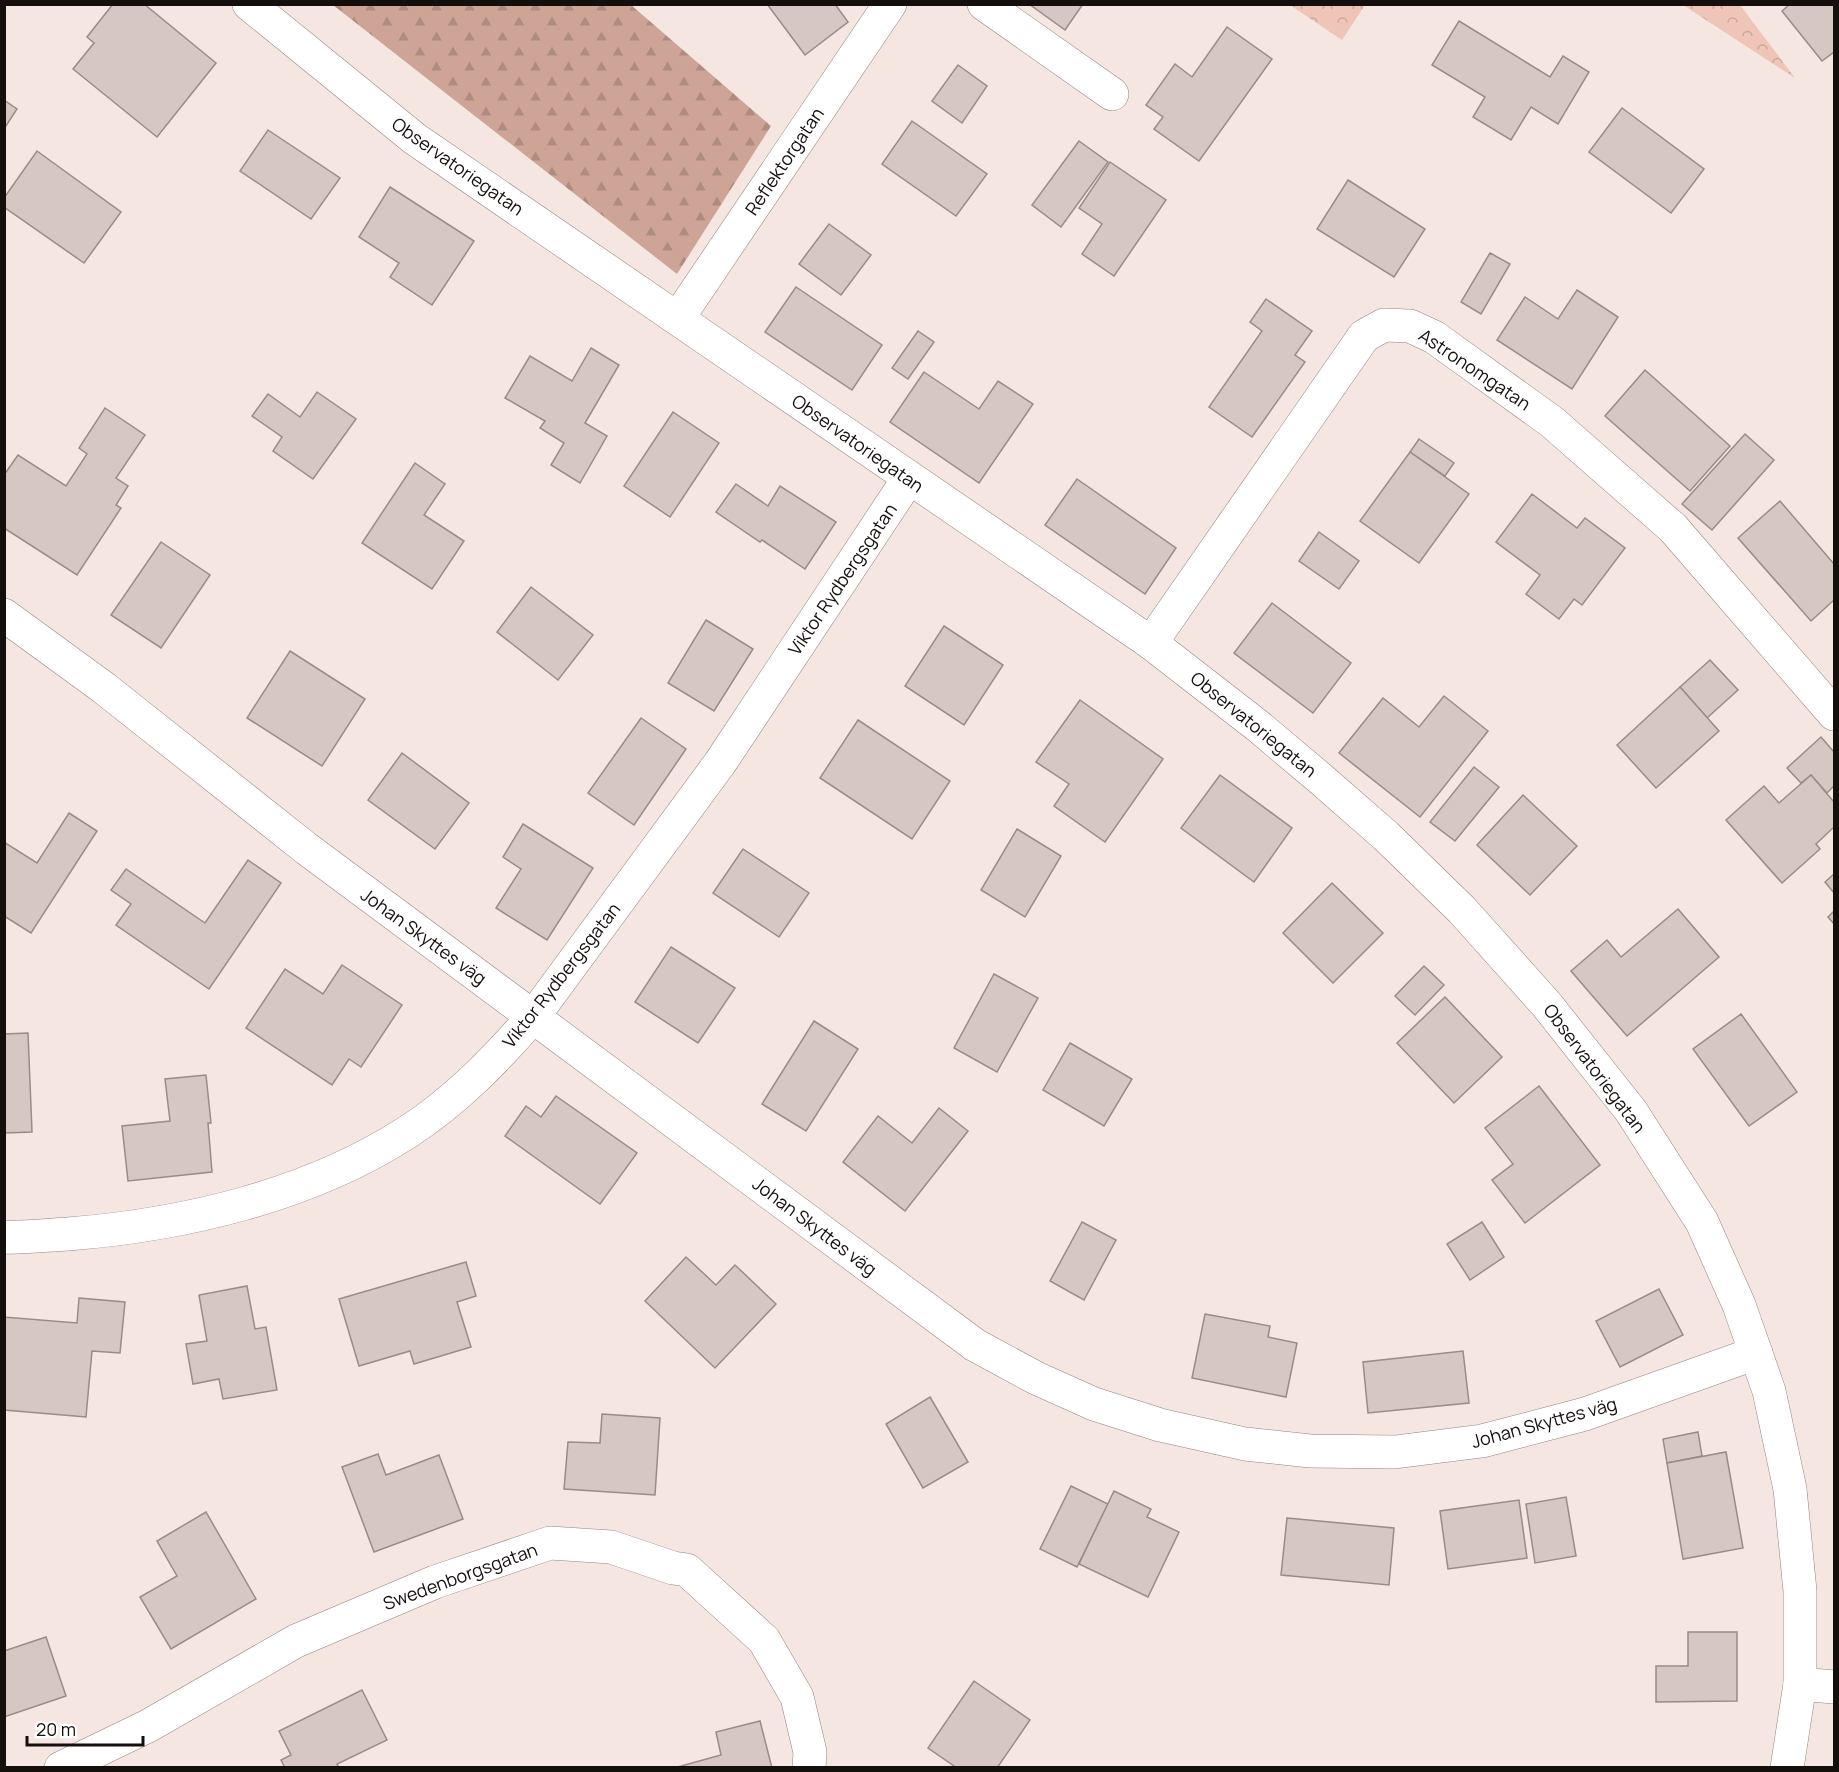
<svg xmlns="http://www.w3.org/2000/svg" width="1839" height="1772" viewBox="0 0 1839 1772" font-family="Manrope,sans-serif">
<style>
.forest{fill:url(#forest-firs)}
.park{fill:url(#park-crowns)}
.building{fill:#d7c7c2;stroke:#9a8b86;stroke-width:1.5}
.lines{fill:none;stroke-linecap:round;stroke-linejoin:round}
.minor-casing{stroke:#938580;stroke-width:34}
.minor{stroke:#fff;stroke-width:33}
.labels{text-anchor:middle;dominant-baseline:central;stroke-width:4.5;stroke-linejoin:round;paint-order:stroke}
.street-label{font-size:18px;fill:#140f0d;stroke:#fff}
</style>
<defs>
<pattern id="forest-firs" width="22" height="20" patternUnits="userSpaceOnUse" patternTransform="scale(1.5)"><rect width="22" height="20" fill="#cda496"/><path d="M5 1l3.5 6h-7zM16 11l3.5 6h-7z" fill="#af8c80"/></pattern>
<pattern id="park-crowns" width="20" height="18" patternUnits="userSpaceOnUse" patternTransform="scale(1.5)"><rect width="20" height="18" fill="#eec5b7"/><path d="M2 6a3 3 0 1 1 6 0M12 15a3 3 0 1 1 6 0" fill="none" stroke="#cba89c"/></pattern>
</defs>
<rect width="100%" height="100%" fill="#f6e6e1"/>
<!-- forest -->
<path class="forest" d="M 333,5 L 631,5 L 771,126 L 677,274 Z"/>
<!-- park -->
<g class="park">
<path d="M 1290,5 L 1365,5 L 1342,40 Z"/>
<path d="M 1683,5 L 1740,5 L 1795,78 Z"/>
</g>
<!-- building -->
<g class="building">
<path d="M 113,4 L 144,4 L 216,63 L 157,137 L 73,69 L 94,43 L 87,37 Z"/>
<path d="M 767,4 L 835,4 L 848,22 L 805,55 Z"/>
<path d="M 1029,4 L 1083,4 L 1065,30 Z"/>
<path d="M 1790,4 L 1834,4 L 1834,52 L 1822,61 L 1782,11 Z"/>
<path d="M 1459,21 L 1550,77 L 1563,56 L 1589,72 L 1558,124 L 1531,107 L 1511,140 L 1473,117 L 1485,97 L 1432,65 Z"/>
<path d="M 1227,27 L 1272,59 L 1199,161 L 1154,129 L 1163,117 L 1146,105 L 1175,64 L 1192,77 Z"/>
<path d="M 958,65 L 987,86 L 962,123 L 932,101 Z"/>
<path d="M 4,100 L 17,109 L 4,129 Z"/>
<path d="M 1622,108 L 1704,169 L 1671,213 L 1589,152 Z"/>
<path d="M 912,121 L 987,174 L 956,216 L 882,164 Z"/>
<path d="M 268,130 L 340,178 L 311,219 L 240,171 Z"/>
<path d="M 1079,141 L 1108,162 L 1061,227 L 1032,205 Z"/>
<path d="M 37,151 L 121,212 L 84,263 L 4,207 L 4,198 Z"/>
<path d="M 1110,162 L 1166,200 L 1114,276 L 1082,254 L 1102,224 L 1079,208 Z"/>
<path d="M 1348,180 L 1425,229 L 1394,277 L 1317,229 Z"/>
<path d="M 390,187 L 474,241 L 432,305 L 390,277 L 399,263 L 359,237 Z"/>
<path d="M 829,224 L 871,255 L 841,295 L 799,264 Z"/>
<path d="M 1490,253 L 1510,264 L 1481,314 L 1461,302 Z"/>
<path d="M 796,287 L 882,345 L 852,390 L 765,332 Z"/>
<path d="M 1577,290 L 1618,317 L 1572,389 L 1497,340 L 1525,297 L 1558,319 Z"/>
<path d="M 1266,299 L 1312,331 L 1295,355 L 1305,362 L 1252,437 L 1209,407 L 1262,331 L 1250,322 Z"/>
<path d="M 918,331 L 934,342 L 908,379 L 892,368 Z"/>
<path d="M 591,348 L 619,365 L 585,423 L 607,436 L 580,483 L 551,465 L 564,443 L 540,428 L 545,421 L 505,398 L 530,356 L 572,381 Z"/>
<path d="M 1645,370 L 1730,446 L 1690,491 L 1605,416 Z"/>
<path d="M 924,372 L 979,409 L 998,381 L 1033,404 L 979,483 L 890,422 Z"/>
<path d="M 317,392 L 356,419 L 313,479 L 273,451 L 282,437 L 252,416 L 268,394 L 300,417 Z"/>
<path d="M 105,408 L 145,435 L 116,478 L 128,486 L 116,505 L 121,508 L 77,575 L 4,528 L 4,475 L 18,455 L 66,486 L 87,454 L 79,448 Z"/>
<path d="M 673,412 L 719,443 L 670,517 L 624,486 Z"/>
<path d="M 1745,434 L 1774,460 L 1712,530 L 1682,504 Z"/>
<path d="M 1419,439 L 1454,463 L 1445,476 L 1410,452 Z"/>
<path d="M 1410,452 L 1469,494 L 1419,563 L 1360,521 Z"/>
<path d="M 415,463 L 445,484 L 424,515 L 464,541 L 432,589 L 362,543 Z"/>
<path d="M 1077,479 L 1176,548 L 1145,594 L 1045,525 Z"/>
<path d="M 736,484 L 768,506 L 780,486 L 836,522 L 805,569 L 762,540 L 760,542 L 716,512 Z"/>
<path d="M 1532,494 L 1577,528 L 1585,518 L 1625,548 L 1582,605 L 1574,599 L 1559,619 L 1526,594 L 1540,575 L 1496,542 Z"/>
<path d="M 1780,501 L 1834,564 L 1834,600 L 1811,621 L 1738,538 Z"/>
<path d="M 1319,532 L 1359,561 L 1339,589 L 1299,561 Z"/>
<path d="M 161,542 L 210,575 L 161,648 L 111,615 Z"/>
<path d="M 531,587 L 593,635 L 558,680 L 497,632 Z"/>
<path d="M 1272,603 L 1351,663 L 1313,713 L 1234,653 Z"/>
<path d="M 706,620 L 753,649 L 714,711 L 668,683 Z"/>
<path d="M 944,626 L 1003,665 L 964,725 L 905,686 Z"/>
<path d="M 290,651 L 365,699 L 322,766 L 247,718 Z"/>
<path d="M 1710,660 L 1738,690 L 1707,718 L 1680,687 Z"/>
<path d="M 1680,687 L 1719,731 L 1656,788 L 1617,745 Z"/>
<path d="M 1444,696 L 1488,731 L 1420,817 L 1339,753 L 1383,698 L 1419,727 Z"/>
<path d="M 1080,700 L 1163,759 L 1105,842 L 1054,806 L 1069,784 L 1036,762 Z"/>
<path d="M 641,718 L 686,749 L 634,825 L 588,793 Z"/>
<path d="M 858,720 L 950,781 L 912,839 L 820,778 Z"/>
<path d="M 1821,737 L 1834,752 L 1834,786 L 1827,793 L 1811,775 L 1801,783 L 1787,768 Z"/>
<path d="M 402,753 L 469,803 L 435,849 L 368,800 Z"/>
<path d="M 1474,767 L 1499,787 L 1455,841 L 1430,822 Z"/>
<path d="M 1220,775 L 1292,828 L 1254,882 L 1181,828 Z"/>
<path d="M 1811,775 L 1834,802 L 1834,827 L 1816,844 L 1820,849 L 1782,883 L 1726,820 L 1764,786 L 1779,803 Z"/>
<path d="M 1523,795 L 1577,846 L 1530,895 L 1477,845 Z"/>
<path d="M 69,813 L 97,831 L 31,933 L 4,916 L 4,842 L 37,863 Z"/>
<path d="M 523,824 L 593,868 L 547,940 L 496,908 L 521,869 L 503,857 Z"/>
<path d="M 1017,829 L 1061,856 L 1025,917 L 981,890 Z"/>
<path d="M 743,849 L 809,893 L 779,937 L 713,893 Z"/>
<path d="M 248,860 L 281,883 L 209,989 L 116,925 L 131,904 L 111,890 L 126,869 L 205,923 Z"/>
<path d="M 1834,874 L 1834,893 L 1825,882 Z"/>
<path d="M 1332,883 L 1383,933 L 1333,983 L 1283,933 Z"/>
<path d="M 1678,909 L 1719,957 L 1627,1036 L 1571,971 L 1607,940 L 1621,957 Z"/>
<path d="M 1834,911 L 1834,924 L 1828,917 Z"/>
<path d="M 671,947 L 735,988 L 698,1043 L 635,1002 Z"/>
<path d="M 342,965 L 402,1005 L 361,1067 L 349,1059 L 332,1085 L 246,1028 L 285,969 L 323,994 Z"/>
<path d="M 1424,966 L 1444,985 L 1415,1015 L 1395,996 Z"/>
<path d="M 994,974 L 1038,998 L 997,1072 L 954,1048 Z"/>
<path d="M 1445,997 L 1502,1057 L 1454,1103 L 1397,1043 Z"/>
<path d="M 1741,1014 L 1797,1092 L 1749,1126 L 1693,1049 Z"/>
<path d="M 814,1021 L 858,1049 L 806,1131 L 762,1104 Z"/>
<path d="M 28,1033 L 32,1132 L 4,1133 L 4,1034 Z"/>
<path d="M 1070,1043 L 1132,1079 L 1104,1126 L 1043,1090 Z"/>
<path d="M 206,1075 L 211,1123 L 208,1123 L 212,1172 L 128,1181 L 122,1126 L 170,1121 L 165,1079 Z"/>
<path d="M 1539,1086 L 1600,1165 L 1525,1223 L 1492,1180 L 1513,1164 L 1485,1128 Z"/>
<path d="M 556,1096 L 637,1153 L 600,1204 L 505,1136 L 526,1106 L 541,1117 Z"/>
<path d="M 939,1108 L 968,1131 L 905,1211 L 843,1162 L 878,1116 L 912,1143 Z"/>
<path d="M 1082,1222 L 1116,1240 L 1084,1300 L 1050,1281 Z"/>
<path d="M 1482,1222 L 1504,1257 L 1470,1280 L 1447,1244 Z"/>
<path d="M 686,1257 L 716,1285 L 735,1265 L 776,1304 L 715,1368 L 645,1301 Z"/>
<path d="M 466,1262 L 476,1296 L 457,1302 L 471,1347 L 414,1364 L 410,1351 L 359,1366 L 339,1299 Z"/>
<path d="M 247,1286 L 255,1329 L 266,1327 L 277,1390 L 223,1399 L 219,1379 L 193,1384 L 186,1344 L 207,1341 L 199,1295 Z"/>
<path d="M 1659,1289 L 1683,1335 L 1620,1367 L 1596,1321 Z"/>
<path d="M 79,1298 L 125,1302 L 120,1353 L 92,1351 L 86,1417 L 4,1410 L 4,1317 L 77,1323 Z"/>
<path d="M 1205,1314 L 1270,1326 L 1268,1337 L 1297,1343 L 1286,1397 L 1192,1378 Z"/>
<path d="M 1463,1351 L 1469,1403 L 1368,1413 L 1363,1362 Z"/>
<path d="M 930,1397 L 968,1462 L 923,1488 L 886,1424 Z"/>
<path d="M 602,1414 L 660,1418 L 655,1495 L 564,1489 L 568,1442 L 600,1443 Z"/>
<path d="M 1698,1432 L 1702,1456 L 1667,1463 L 1663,1439 Z"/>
<path d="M 1726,1452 L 1743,1548 L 1683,1559 L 1667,1463 Z"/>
<path d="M 378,1454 L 386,1475 L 439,1455 L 463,1519 L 374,1552 L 342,1467 Z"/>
<path d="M 1071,1486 L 1108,1504 L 1077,1567 L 1040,1549 Z"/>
<path d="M 1114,1491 L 1151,1509 L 1147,1517 L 1179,1532 L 1148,1597 L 1079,1564 Z"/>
<path d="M 1566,1497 L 1576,1556 L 1535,1563 L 1526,1504 Z"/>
<path d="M 1519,1500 L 1527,1558 L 1448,1569 L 1440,1511 Z"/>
<path d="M 206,1512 L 256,1599 L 171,1649 L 140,1597 L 177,1576 L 157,1541 Z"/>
<path d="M 1287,1518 L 1394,1528 L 1389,1585 L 1281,1575 Z"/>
<path d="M 1688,1632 L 1737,1632 L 1737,1701 L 1656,1702 L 1656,1666 L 1688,1666 Z"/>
<path d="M 46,1637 L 66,1696 L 4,1717 L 4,1651 Z"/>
<path d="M 974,1681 L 1030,1720 L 997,1768 L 957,1768 L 928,1748 Z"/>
<path d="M 362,1690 L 387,1740 L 337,1764 L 339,1768 L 285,1768 L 281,1760 L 291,1755 L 279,1731 Z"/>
<path d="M 760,1721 L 772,1768 L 674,1768 L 721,1755 L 716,1732 Z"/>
</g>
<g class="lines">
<defs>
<g id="minor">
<path d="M 249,4 L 415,139 L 1151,643 L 1258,726 L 1322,780 L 1386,836 L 1462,910 L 1547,1005 L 1631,1111 L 1702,1222 L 1739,1305 L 1769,1391 L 1790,1489 L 1800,1591 L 1800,1684 L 1787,1768"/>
<path d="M 984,4 L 1112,94"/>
<path d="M 678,318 L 890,4"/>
<path d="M 4,615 L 104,688 L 307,849 L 975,1345 L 1036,1378 L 1094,1404 L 1160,1425 L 1245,1444 L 1310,1451 L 1395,1452 L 1482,1441 L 1585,1414 L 1756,1353"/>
<path d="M 1151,643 L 1364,336 L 1384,325 L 1410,326 L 1434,337 L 1552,422 L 1673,528 L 1834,714"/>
<path d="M 4,1237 C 26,1238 47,1235 68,1234 C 183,1225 308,1196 406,1133 C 455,1102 495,1060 533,1017 L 720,763 L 909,478"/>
<path d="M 1800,1684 L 1834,1687"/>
<path d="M 61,1768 L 148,1726 L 296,1641 L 435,1582 L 550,1543 L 611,1547 L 673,1568 L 687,1570 L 764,1640 L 797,1697 L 810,1752 L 809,1768"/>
</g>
</defs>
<!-- minor casing -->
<use href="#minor" class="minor-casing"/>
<!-- minor -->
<use href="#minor" class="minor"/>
</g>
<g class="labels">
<!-- street labels -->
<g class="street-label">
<text transform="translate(784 161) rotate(-56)">Reflektorgatan</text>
<text transform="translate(458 166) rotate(35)">Observatoriegatan</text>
<text transform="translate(1475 369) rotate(34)">Astronomgatan</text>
<text transform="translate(858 443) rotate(35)">Observatoriegatan</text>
<text transform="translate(842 579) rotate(-56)">Viktor Rydbergsgatan</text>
<text transform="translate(1254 724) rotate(39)">Observatoriegatan</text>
<text transform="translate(424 936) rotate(36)">Johan Skyttes väg</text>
<text transform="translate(561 975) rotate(-52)">Viktor Rydbergsgatan</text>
<text transform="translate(1595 1068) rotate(53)">Observatoriegatan</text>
<text transform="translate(815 1226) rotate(37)">Johan Skyttes väg</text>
<text transform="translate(1544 1422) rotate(-15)">Johan Skyttes väg</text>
<text transform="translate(460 1576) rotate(-20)">Swedenborgsgatan</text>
</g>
</g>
<!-- border -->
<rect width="1839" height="1772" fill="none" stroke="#140f0d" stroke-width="12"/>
<!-- scale -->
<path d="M27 1736v9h116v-9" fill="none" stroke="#140f0d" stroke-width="3"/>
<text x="36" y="1736" font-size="18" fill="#140f0d" stroke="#ffffff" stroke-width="4.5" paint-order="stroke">20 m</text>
</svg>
